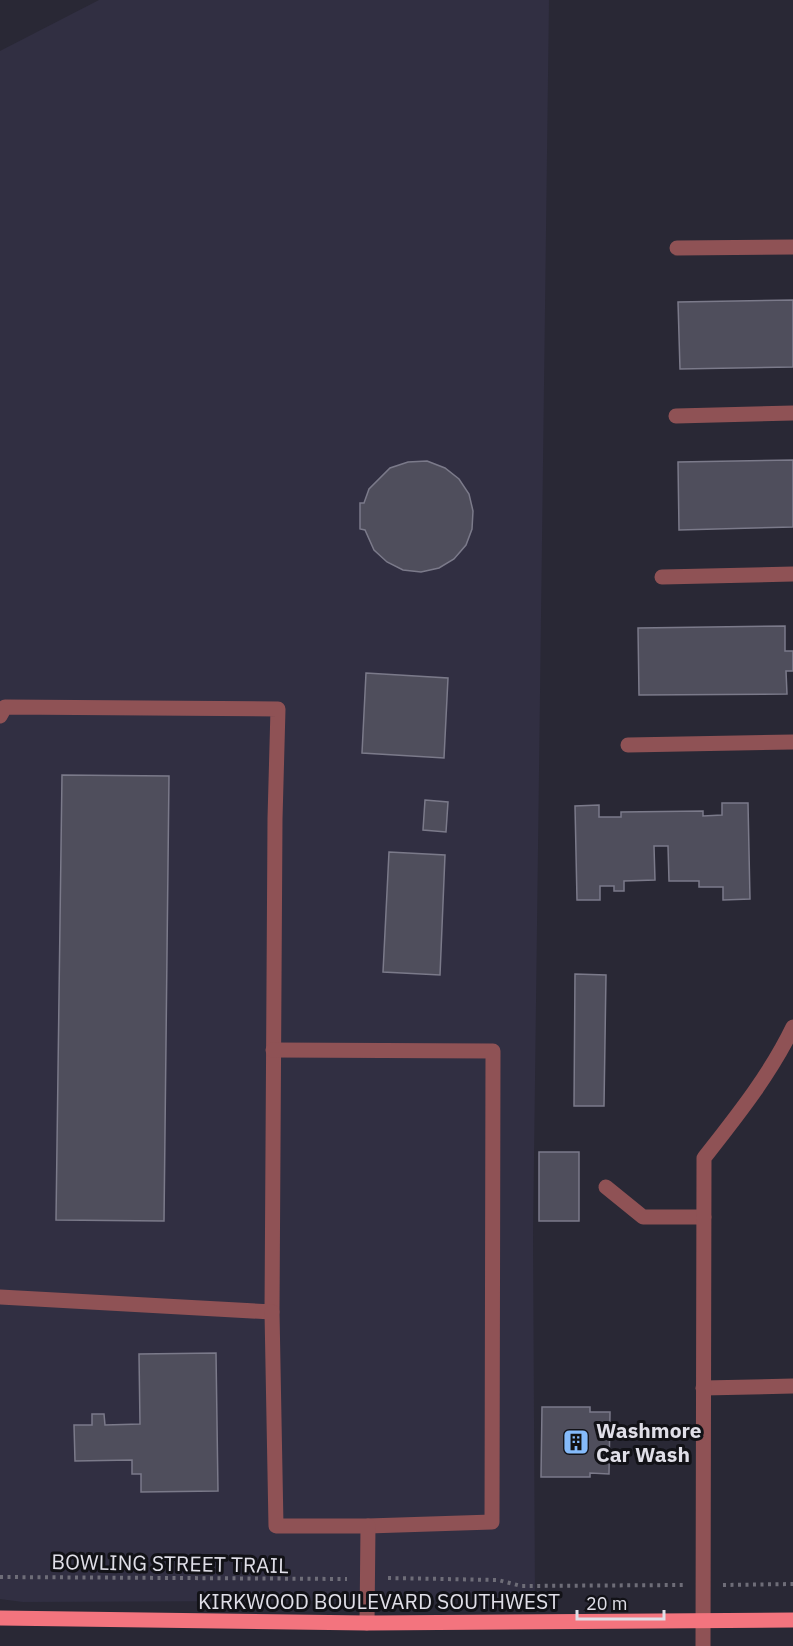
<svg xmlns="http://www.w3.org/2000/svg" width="793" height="1646" viewBox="0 0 793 1646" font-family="'IBM Plex Sans',sans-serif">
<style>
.built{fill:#312f42}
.building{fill:#4f4e5c;stroke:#7b7a8a;stroke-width:1.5}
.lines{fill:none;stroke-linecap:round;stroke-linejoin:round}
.path{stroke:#6e6d78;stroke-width:4;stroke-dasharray:3 4.5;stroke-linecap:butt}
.minor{stroke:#8f5255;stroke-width:15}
.major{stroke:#f3747e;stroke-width:15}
.labels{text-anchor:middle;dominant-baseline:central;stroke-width:6;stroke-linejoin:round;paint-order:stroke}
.poi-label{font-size:21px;font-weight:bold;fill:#e0dfe8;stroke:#121217;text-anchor:start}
.street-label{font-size:21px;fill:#e0dfe8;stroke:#121217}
</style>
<rect width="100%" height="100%" fill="#292835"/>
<!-- built -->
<path class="built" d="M 99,0 L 549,0 L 533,1235 L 535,1600 L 23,1602 L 0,1599 L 0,51 Z"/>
<!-- building -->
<g class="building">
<path d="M 793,300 L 793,367 L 680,369 L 678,302 Z"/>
<path d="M 793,460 L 793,527 L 679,530 L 678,462 Z"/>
<path d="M 427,461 L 445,468 L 459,479 L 469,494 L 473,511 L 472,529 L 466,545 L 454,559 L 439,568 L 421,572 L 403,570 L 387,562 L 374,550 L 365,530 L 360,529 L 360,503 L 364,503 L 369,489 L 390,468 L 408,462 Z"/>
<path d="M 785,626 L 785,651 L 793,651 L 793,671 L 786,671 L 787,694 L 639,695 L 638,628 Z"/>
<path d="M 366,673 L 448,678 L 444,758 L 362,753 Z"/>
<path d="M 62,775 L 169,776 L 164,1221 L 56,1220 Z"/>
<path d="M 425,800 L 448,802 L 446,832 L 423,830 Z"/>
<path d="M 722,803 L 748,803 L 750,899 L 723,900 L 723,887 L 699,887 L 699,881 L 669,881 L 668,846 L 654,846 L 655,880 L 624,881 L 624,891 L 614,891 L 614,886 L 600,886 L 600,900 L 577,900 L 575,806 L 599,805 L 599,817 L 621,817 L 621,812 L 703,811 L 703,816 L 722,815 Z"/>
<path d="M 389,852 L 445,855 L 440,975 L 383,972 Z"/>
<path d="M 575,974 L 606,975 L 604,1106 L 574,1106 Z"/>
<rect x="539" y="1152" width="40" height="69"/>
<path d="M 216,1353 L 218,1491 L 141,1492 L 141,1474 L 132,1474 L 132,1460 L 75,1461 L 74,1425 L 92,1425 L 92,1414 L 104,1414 L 105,1425 L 140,1424 L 139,1354 Z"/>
<path d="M 542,1407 L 590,1407 L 590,1412 L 610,1412 L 609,1474 L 590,1473 L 590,1477 L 541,1477 Z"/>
</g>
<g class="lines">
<!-- path -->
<g class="path">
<path d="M 0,1577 L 347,1579"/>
<path d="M 388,1578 L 498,1580 L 521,1586 L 683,1585"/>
<path d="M 723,1585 L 793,1584"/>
</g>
<!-- minor -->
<g class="minor">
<path d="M 677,248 L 793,247"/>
<path d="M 676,416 L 793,413"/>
<path d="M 662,577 L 793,574"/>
<path d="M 0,716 L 5,707 L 278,709 L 275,819 L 272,1312 L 0,1297"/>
<path d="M 628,745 L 793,742"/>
<path d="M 273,1050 L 493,1051 L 492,1522 L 368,1526"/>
<path d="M 606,1187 L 643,1217 L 704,1217"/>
<path d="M 272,1312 L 276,1526 L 368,1526 L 367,1623"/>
<path d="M 703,1388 L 793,1386"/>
<path d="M 703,1646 L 704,1158 C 736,1117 770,1075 793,1027"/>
</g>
<!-- major -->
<path class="major" d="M 0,1618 L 367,1623 L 793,1620"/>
</g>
<!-- icons -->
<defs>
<symbol id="building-square" viewBox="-11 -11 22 22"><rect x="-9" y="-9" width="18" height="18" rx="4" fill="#85bbfb" stroke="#121217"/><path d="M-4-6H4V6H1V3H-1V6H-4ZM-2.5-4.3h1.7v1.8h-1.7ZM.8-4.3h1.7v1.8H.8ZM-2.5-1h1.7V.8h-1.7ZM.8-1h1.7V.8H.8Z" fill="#111"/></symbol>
</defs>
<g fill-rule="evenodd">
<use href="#building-square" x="561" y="1427" width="30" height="30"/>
</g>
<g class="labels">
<!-- poi labels -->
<g class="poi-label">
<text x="596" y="1430">Washmore<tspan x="596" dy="24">Car Wash</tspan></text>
</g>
<!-- street labels -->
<g class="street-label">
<text transform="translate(170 1563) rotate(1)">BOWLING STREET TRAIL</text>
<text x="379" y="1601">KIRKWOOD BOULEVARD SOUTHWEST</text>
</g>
</g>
<!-- scale -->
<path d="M577 1610v9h87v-9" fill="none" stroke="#e0dfe8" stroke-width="3"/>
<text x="586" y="1610" font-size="18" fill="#e0dfe8" stroke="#121217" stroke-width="4.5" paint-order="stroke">20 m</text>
</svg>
